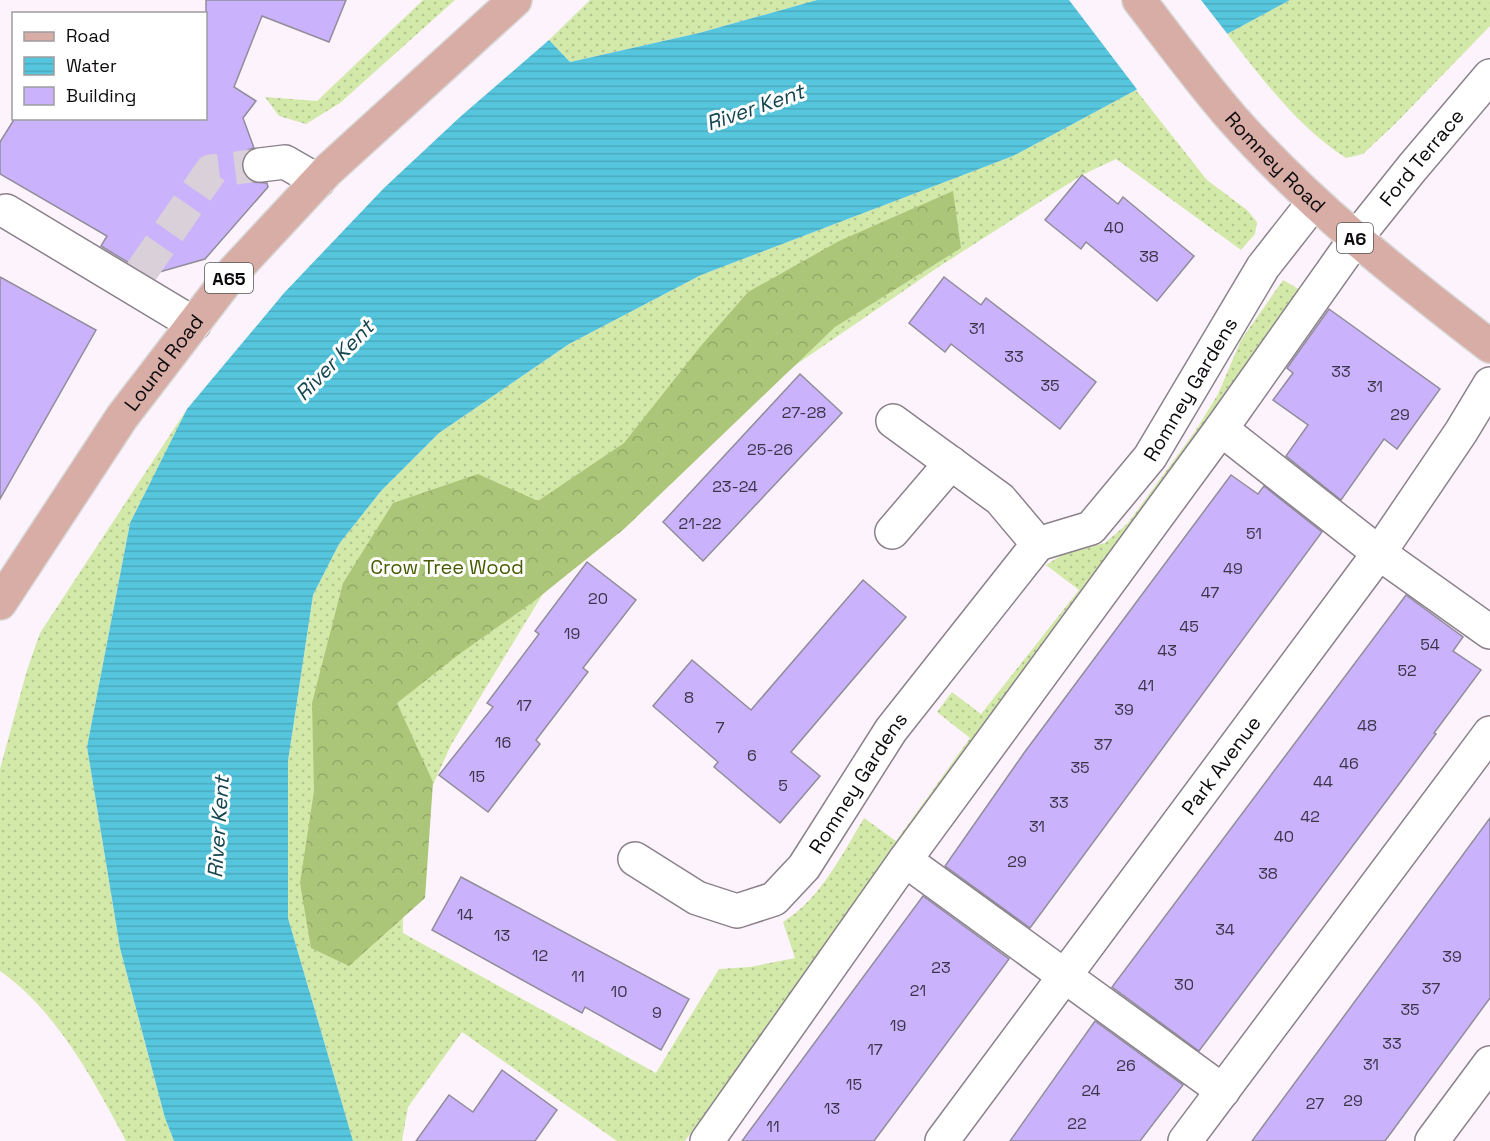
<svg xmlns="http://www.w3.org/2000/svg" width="1490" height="1141" viewBox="0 0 1490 1141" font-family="'Space Grotesk',sans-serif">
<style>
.grass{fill:url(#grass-dots)}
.forest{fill:url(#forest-crowns)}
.water{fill:url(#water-rules)}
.pier{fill:#fdf3fd}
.building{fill:#cbb2fc;stroke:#908d99;stroke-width:1.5}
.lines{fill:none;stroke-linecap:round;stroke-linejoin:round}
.minor-tunnel{stroke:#d9d0d9;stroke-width:33;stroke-dasharray:33 16;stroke-linecap:butt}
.minor-casing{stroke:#8a818b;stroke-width:36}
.major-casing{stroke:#d8d8d8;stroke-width:36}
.minor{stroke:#fff;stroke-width:33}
.major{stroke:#d7ada6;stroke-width:33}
.labels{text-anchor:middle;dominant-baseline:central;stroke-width:6;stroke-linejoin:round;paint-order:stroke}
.number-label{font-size:16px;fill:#3c3449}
.shield{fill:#fff;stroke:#565456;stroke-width:1.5}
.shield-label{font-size:18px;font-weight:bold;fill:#0d0a0d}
.street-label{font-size:20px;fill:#0d0a0d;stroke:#fff}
.park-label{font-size:20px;fill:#485d03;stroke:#fff}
.water-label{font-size:21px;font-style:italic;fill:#144650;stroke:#fff}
</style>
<defs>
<pattern id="grass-dots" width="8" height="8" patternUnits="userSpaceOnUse" patternTransform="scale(1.5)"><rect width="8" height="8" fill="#d2e9a9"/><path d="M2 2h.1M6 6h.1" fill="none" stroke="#b3c690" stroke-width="1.8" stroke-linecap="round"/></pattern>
<pattern id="forest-crowns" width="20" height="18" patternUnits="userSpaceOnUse" patternTransform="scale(1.5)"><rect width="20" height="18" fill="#acc679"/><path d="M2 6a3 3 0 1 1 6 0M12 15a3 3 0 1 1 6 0" fill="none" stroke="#93a967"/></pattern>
<pattern id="water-rules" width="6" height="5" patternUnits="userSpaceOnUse" patternTransform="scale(1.5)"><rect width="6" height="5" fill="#56c6de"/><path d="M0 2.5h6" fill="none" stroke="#4aa9bd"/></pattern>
</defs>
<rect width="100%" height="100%" fill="#fdf3fd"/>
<!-- grass -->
<g class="grass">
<path d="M 423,0 L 455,0 L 340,103 L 306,124 L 279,116 L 265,97 L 317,101 Z"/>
<path d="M 590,0 L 817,0 L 699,33 L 570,62 L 549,40 Z"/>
<path d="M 1290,0 L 1490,0 L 1490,26 L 1394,125 L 1363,154 L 1346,158 C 1297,127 1262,78 1227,34 Z"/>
<path d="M 1136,90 L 1207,180 L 1247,210 L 1257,222 L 1255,234 L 1241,250 L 1116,159 L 1082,175 L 937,268 L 797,364 L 616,510 L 555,574 L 451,745 L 419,816 L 402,859 L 403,933 L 656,1073 L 719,969 L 750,967 L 795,958 L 783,922 C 821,898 841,856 864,818 L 896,841 L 970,738 L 937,712 L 952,692 L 981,714 L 1079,590 L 1046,565 L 1065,553 L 1105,543 L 1128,523 L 1196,430 L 1218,394 L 1241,340 L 1283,280 L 1302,291 L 902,849 L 685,1141 L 617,1141 L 462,1032 L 408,1107 L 402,1141 L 353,1141 L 288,918 L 288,761 L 313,595 L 339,544 L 381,491 L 439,433 L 569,344 L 701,275 L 1013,156 Z"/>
<path d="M 187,409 L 130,523 L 87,747 L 120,948 L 165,1118 L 174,1141 L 126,1141 C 93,1080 58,1012 0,971 L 0,769 L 27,670 L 40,633 Z"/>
</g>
<!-- forest -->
<path class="forest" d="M 953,191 L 961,248 L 835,327 L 624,529 L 533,602 L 458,655 L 397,703 L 433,782 L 425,898 L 349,966 L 311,948 L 300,883 L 314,791 L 312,703 L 343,583 L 393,503 L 478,474 L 538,501 L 624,443 L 700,347 L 748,292 L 839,241 Z"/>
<!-- water -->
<path class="water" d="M 817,0 L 1290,0 L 1227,34 L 1136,90 L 1013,156 L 701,275 L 569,344 L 439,433 L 381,491 L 339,544 L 313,595 L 288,761 L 288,918 L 353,1141 L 174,1141 L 165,1118 L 120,948 L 87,747 L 130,523 L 187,409 L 284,293 L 384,188 L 460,117 L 549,40 L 570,62 L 699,33 Z"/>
<!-- pier -->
<path class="pier" d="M 1069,0 L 1201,0 L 1229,36 L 1139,92 Z"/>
<!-- building -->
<g class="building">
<path d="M 206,0 L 346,0 L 329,42 L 262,16 L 234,87 L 256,101 L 243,118 L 254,148 L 248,150 L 243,157 L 242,168 L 245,177 L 252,182 L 267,183 L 268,187 L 205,259 L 149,275 L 101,246 L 107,236 L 0,174 L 0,142 L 15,118 L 206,118 Z"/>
<path d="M 1082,175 L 1118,204 L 1123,197 L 1194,256 L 1157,301 L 1086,242 L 1081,249 L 1045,220 Z"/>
<path d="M 0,277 L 96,330 L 0,499 Z"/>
<path d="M 944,277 L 981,305 L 986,298 L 1096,382 L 1060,429 L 951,344 L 945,352 L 909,323 Z"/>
<path d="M 1329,309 L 1440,389 L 1397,449 L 1384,439 L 1341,500 L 1286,456 L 1308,425 L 1273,400 L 1293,373 L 1287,368 Z"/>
<path d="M 800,374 L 842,413 L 703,561 L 663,522 Z"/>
<path d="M 1231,475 L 1258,494 L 1264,486 L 1322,532 L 1030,928 L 945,866 L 1024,753 Z"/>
<path d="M 587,562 L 636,600 L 583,668 L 588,672 L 536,740 L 540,744 L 488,812 L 439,775 L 493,707 L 487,703 L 539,634 L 535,631 Z"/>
<path d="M 863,580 L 906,617 L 791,752 L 820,776 L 780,823 L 714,767 L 718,762 L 653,706 L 692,660 L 751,710 Z"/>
<path d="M 1406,595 L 1463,637 L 1453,651 L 1481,670 L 1434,733 L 1436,734 L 1402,780 L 1199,1051 L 1112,987 Z"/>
<path d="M 1490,818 L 1490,998 L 1385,1141 L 1252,1141 Z"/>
<path d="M 461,877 L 689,999 L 661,1050 L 585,1007 L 582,1013 L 432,930 Z"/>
<path d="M 923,896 L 1009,959 L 992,982 L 874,1141 L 742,1141 Z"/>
<path d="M 1095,1021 L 1183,1085 L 1140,1141 L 1010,1141 Z"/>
<path d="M 502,1070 L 557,1110 L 535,1141 L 416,1141 L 449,1095 L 473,1112 Z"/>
</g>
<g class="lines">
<!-- minor-tunnel -->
<path class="minor-tunnel" d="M 141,272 L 211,171 L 260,165"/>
<defs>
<g id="minor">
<path d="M 260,165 L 285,162 L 318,181"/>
<path d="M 6,211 L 194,324"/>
<path d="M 893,421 L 1000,499 L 1038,544"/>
<path d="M 1221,429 L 1379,553 L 1490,632"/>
<path d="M 892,532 L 951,463"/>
<path id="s1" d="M 635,859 L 697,898 L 737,911 L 774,899 L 804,867 L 891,730 L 1038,544 L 1091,528 L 1150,457 L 1263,267 L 1314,202"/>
<path d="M 905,860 L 1223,1091"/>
<path id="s2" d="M 707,1141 L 905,860 L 1221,429 L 1356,238 L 1412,168 L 1490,76"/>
<path id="s3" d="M 942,1141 L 1379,553 L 1461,432 L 1490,384"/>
<path d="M 1185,1141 L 1490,733"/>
<path d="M 1432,1141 L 1490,1063"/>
</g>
<g id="major">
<path id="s4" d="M 1139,0 C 1169,39 1199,80 1232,118 C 1308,204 1399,276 1490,346"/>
<path id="s5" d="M 0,603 L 122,417 L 234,271 L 327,171 L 515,0"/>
</g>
</defs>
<!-- minor casing -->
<use href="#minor" class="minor-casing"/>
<!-- major casing -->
<use href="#major" class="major-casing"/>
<!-- minor -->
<use href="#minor" class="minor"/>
<!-- major -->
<use href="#major" class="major"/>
</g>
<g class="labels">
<!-- number labels -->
<g class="number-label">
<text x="1114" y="227">40</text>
<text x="1149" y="256">38</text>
<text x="977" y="328">31</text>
<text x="1014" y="356">33</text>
<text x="1341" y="371">33</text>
<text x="1050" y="385">35</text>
<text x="1375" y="386">31</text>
<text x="804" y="412">27-28</text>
<text x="1400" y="414">29</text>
<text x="770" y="449">25-26</text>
<text x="735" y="486">23-24</text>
<text x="700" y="523">21-22</text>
<text x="1254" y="533">51</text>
<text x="1233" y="568">49</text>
<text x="1210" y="592">47</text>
<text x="598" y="598">20</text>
<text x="1189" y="626">45</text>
<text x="572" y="633">19</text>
<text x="1430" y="644">54</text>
<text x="1167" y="650">43</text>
<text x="1407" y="670">52</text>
<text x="1146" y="685">41</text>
<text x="689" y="697">8</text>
<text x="524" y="705">17</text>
<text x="1124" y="709">39</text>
<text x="1367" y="725">48</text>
<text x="720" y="727">7</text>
<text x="503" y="742">16</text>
<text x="1103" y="744">37</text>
<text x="752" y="755">6</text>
<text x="1349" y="763">46</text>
<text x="1080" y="767">35</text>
<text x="477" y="776">15</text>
<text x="1323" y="781">44</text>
<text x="783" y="785">5</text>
<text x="1059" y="802">33</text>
<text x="1310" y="816">42</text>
<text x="1037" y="826">31</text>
<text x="1284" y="836">40</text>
<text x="1017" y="861">29</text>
<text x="1268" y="873">38</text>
<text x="465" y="914">14</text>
<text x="1225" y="929">34</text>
<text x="502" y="935">13</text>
<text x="540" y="955">12</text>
<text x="1452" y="956">39</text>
<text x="941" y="967">23</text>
<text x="578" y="976">11</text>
<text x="1184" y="984">30</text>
<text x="1431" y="988">37</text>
<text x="918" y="990">21</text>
<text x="619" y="991">10</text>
<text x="1410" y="1009">35</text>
<text x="657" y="1012">9</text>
<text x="898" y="1025">19</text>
<text x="1392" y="1043">33</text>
<text x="875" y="1049">17</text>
<text x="1371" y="1064">31</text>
<text x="1126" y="1065">26</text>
<text x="854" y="1084">15</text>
<text x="1091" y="1090">24</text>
<text x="1353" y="1100">29</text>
<text x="1315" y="1103">27</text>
<text x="832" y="1108">13</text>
<text x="1077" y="1123">22</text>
<text x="773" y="1126">11</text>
</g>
<!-- shield labels -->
<g class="shield">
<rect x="1337" y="223" width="36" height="30" rx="4.5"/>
<rect x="205" y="263" width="48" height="30" rx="4.5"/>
</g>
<g class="shield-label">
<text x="1355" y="238">A6</text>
<text x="229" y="278">A65</text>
</g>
<!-- street labels -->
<g class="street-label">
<text stroke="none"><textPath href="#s2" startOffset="1216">Ford Terrace</textPath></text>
<text stroke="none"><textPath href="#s4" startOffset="212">Romney Road</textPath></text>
<text stroke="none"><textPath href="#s5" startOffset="291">Lound Road</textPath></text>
<text stroke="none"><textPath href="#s1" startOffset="824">Romney Gardens</textPath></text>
<text stroke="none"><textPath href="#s3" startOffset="468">Park Avenue</textPath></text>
<text stroke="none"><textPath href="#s1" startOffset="298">Romney Gardens</textPath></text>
</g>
<!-- park labels -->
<g class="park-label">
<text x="447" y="567">Crow Tree Wood</text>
</g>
<!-- water labels -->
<g class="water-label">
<text transform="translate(755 107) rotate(-19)">River Kent</text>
<text transform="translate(334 360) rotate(-46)">River Kent</text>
<text transform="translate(218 827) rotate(-86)">River Kent</text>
</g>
</g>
<!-- legend -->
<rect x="12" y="12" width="195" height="108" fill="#ffffff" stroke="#9e9d9e" stroke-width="1.5"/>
<rect x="24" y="32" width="30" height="9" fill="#d7ada6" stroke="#9e9d9e" stroke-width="1.5"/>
<text x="66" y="42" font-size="18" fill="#0d0a0d">Road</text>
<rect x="24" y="57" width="30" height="18" fill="url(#water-rules)" stroke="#9e9d9e" stroke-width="1.5"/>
<text x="66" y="72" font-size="18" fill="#0d0a0d">Water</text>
<rect x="24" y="87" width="30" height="18" fill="#cbb2fc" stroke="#9e9d9e" stroke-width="1.5"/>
<text x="66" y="102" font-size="18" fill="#0d0a0d">Building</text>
</svg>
